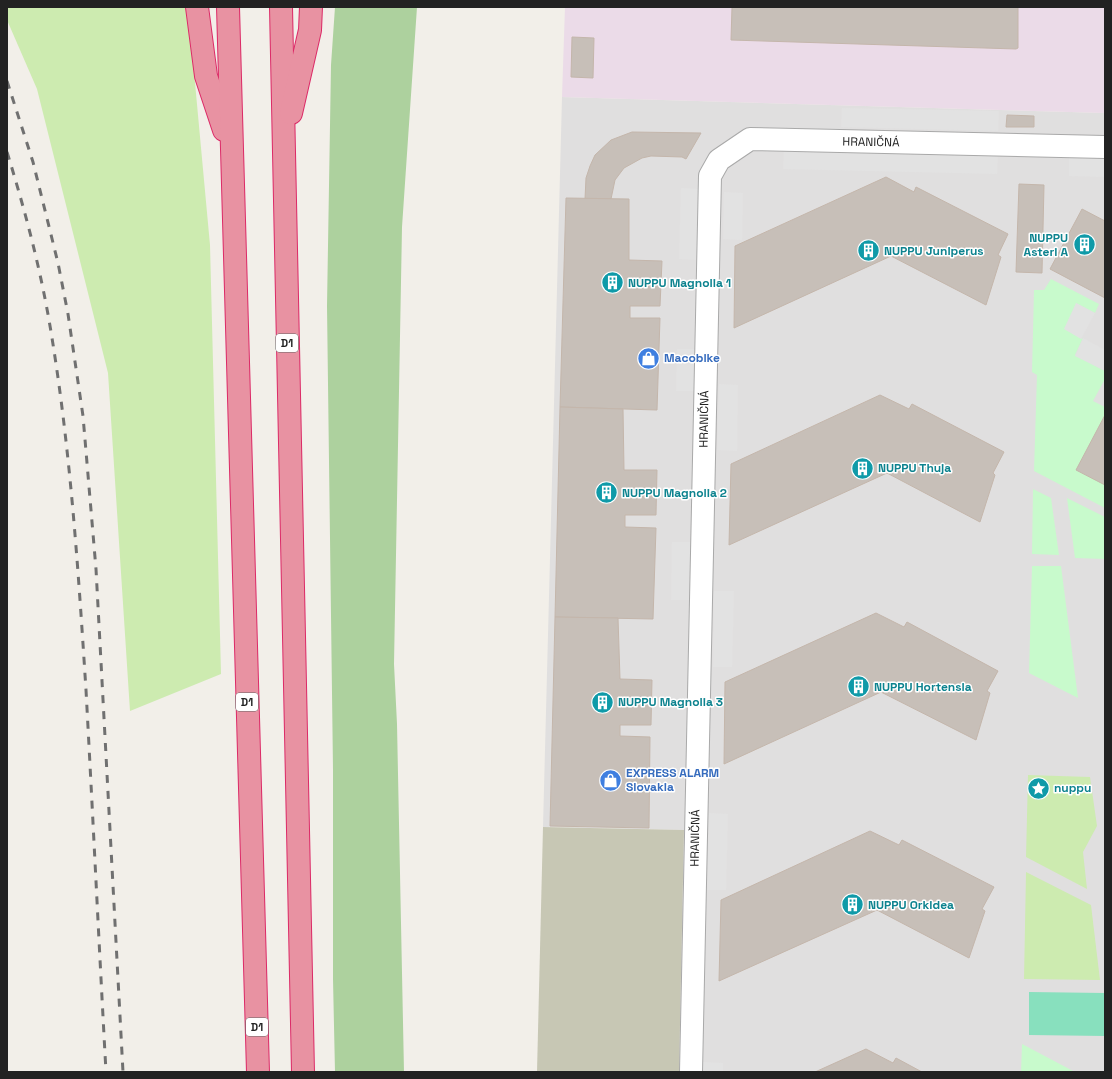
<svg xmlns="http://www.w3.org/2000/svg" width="1112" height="1079" viewBox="0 0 1112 1079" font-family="'Space Grotesk',sans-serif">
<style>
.residential{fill:#e0dfdf}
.industrial{fill:#ebdbe8}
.construction{fill:#c7c7b4}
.grass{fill:#cdebb0}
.forest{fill:#add19e}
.park{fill:#c8facc}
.pitch{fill:#88e0be}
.parking{fill:#e2e2e2}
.building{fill:#c7bfb8;stroke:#c4b6ab}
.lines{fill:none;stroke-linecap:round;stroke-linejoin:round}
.minor-casing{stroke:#a9a9a9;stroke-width:24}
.highway-casing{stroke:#dc2a67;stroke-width:24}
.minor{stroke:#fff;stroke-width:22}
.highway{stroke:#e892a2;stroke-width:22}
.rail{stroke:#707070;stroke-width:3;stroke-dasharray:8 8;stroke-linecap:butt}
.labels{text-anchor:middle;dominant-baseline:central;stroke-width:3;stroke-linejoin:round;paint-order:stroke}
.shield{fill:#fff;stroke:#646464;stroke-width:1}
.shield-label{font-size:11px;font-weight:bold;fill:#222}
.street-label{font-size:12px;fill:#222;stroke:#fff}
.culture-label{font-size:12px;font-weight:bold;fill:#0d838f;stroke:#fff;text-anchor:start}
.shop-label{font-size:12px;font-weight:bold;fill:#366cbe;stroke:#fff;text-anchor:start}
</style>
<rect width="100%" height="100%" fill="#f2efe9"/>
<!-- residential -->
<path class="residential" d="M 562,97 L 1105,113 L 1105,1072 L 679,1072 L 684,830 L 543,827 Z"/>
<!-- industrial -->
<path class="industrial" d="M 565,7 L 1105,7 L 1105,113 L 562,97 Z"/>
<!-- construction -->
<path class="construction" d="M 543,827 L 684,830 L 679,1072 L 537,1072 Z"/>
<!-- grass -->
<g class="grass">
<path d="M 7,7 L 188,7 L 210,245 L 221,674 L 130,711 L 108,373 L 37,89 L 7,20 Z"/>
<path d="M 1028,775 L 1090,777 L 1097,826 L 1083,852 L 1087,889 L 1026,857 Z"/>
<path d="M 1026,872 L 1091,905 L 1100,980 L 1024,979 Z"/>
</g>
<!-- forest -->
<path class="forest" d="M 335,7 L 417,7 L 402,227 L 394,664 L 397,724 L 404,1072 L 335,1072 L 333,979 L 333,770 L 327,306 L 331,65 Z"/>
<!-- park -->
<g class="park">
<path d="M 1051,279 L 1099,304 L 1095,313 L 1076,303 L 1081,339 L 1083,338 L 1075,355 L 1105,371 L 1105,379 L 1093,401 L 1105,407 L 1105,508 L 1034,471 L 1037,375 L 1032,372 L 1034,290 L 1044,290 Z"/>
<path d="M 1033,489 L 1051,498 L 1059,555 L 1032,554 Z"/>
<path d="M 1067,498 L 1105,517 L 1105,559 L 1075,558 Z"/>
<path d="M 1032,566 L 1061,566 L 1078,698 L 1029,673 Z"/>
<path d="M 1022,1044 L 1075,1072 L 1021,1072 Z"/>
</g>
<!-- pitch -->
<path class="pitch" d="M 1029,992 L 1105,993 L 1105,1036 L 1029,1035 Z"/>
<!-- parking -->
<g class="parking">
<path d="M 842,108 L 999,111 L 998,131 L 841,127 Z"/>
<path d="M 784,150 L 998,155 L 997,174 L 783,169 Z"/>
<path d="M 1069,156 L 1105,157 L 1105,177 L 1069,176 Z"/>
<path d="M 681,188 L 699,189 L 697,260 L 679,259 Z"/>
<path d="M 724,192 L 743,193 L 742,240 L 723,239 Z"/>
<path d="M 1076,303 L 1095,313 L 1081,339 L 1064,329 Z"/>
<path d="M 1083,338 L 1105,350 L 1105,371 L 1075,356 Z"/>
<path d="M 677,349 L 695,349 L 694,391 L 676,391 Z"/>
<path d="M 719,384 L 738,385 L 737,451 L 717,450 Z"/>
<path d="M 672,542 L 691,542 L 689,600 L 671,600 Z"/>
<path d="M 714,591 L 734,591 L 732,667 L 713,667 Z"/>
<path d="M 709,813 L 728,814 L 726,890 L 707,890 Z"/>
<path d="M 703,1062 L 723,1063 L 723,1072 L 703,1072 Z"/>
</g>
<!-- building -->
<g class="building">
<path d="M 732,7 L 1018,7 L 1018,48 L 1016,49 L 731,40 Z"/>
<path d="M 572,37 L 594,38 L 593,78 L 571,77 Z"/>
<path d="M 1007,115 L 1034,116 L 1034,127 L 1006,127 Z"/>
<path d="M 632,132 L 701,133 L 686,159 L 682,157 L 651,156 L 642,158 L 624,168 L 615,180 L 611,199 L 585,199 L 586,178 L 590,166 L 595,155 L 611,140 Z"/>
<path d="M 886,177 L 914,192 L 916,187 L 1008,234 L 998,255 L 1001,257 L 986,305 L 891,256 L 734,328 L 735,246 Z"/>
<path d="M 1019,184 L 1044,185 L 1042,273 L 1016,272 Z"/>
<path d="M 566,198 L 629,199 L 629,260 L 662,261 L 660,306 L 630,306 L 630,318 L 660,318 L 657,410 L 560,407 Z"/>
<path d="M 1082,209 L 1105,221 L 1105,298 L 1050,269 Z"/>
<path d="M 880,395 L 909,409 L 912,404 L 1004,452 L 993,473 L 995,475 L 980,522 L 887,473 L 729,545 L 731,464 Z"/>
<path d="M 560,407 L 623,409 L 624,470 L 657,470 L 656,515 L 625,515 L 625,527 L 656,528 L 653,619 L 555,617 Z"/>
<path d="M 1105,415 L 1105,485 L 1076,470 Z"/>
<path d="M 876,613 L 904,627 L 907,622 L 998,671 L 987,691 L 990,693 L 976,740 L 881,692 L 724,764 L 725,682 Z"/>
<path d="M 555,617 L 618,618 L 620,679 L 652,680 L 651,725 L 620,725 L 620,736 L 650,737 L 649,828 L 550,826 Z"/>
<path d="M 870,831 L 899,845 L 902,840 L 994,887 L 982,909 L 985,911 L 969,958 L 877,910 L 719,981 L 721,900 Z"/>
<path d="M 866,1049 L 893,1063 L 896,1058 L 922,1072 L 815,1072 Z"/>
</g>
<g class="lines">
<defs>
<path id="minor" d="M 691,1072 L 710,176 L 719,160 L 750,139 L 1105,147"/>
<g id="highway">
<path d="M 197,7 L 206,76 L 224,130"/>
<path d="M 228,7 L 258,1072"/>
<path d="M 281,7 L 303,1072"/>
<path d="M 291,113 L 310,30 L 311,7"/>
</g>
</defs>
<!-- minor casing -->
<use href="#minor" class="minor-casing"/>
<!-- highway casing -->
<use href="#highway" class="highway-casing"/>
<!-- minor -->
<use href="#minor" class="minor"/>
<!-- highway -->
<use href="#highway" class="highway"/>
<!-- rail -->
<g class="rail">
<path d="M 7,81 L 33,162 L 58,263 L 68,314 L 83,416 L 96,569 L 123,1072"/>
<path d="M 7,152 C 24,207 39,263 49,320 C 70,442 78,566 86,690 C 93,818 99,945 106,1072"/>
</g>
</g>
<!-- icons -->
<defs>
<symbol id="building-disc" viewBox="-11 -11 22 22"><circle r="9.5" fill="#0f9aa8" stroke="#fff"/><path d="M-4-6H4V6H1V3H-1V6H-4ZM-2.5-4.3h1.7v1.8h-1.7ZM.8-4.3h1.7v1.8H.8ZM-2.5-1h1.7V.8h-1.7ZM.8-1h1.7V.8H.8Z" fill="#fff"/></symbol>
<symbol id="shop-disc" viewBox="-11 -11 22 22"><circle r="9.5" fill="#3f7fe0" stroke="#fff"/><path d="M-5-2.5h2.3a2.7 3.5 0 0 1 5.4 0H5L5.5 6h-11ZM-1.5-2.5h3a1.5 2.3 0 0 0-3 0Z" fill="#fff"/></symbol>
<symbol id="sight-disc" viewBox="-11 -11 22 22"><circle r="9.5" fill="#0f9aa8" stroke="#fff"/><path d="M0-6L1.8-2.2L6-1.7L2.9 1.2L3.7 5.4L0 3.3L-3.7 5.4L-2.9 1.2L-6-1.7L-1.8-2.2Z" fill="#fff"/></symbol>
</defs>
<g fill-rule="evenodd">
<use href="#building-disc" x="1072" y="232" width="25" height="25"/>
<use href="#building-disc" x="856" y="238" width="25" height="25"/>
<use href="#building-disc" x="600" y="270" width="25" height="25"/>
<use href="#shop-disc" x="636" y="346" width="25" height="25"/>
<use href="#building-disc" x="850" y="456" width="25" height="25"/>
<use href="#building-disc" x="594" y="480" width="25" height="25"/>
<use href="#building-disc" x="846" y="674" width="25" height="25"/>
<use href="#building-disc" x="590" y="690" width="25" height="25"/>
<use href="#shop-disc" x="598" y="768" width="25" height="25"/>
<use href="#sight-disc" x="1026" y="776" width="25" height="25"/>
<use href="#building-disc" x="840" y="892" width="25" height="25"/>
</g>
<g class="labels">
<!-- shield labels -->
<g class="shield">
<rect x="276" y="334" width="22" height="18" rx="3"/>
<rect x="236" y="693" width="22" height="18" rx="3"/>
<rect x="246" y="1018" width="22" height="18" rx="3"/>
</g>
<g class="shield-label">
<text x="287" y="343">D1</text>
<text x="247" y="702">D1</text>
<text x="257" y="1027">D1</text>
</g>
<!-- street labels -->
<g class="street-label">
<text transform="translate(871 142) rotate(1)">HRANIČNÁ</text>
<text transform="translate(704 419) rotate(-89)">HRANIČNÁ</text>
<text transform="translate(695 838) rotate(-89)">HRANIČNÁ</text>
</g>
<!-- culture labels -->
<g class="culture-label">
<text x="1068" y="238" text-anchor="end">NUPPU<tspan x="1068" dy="14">Asteri A</tspan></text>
<text x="884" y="251">NUPPU Juniperus</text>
<text x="628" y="283">NUPPU Magnolia 1</text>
<text x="878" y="468">NUPPU Thuja</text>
<text x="622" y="493">NUPPU Magnolia 2</text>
<text x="874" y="687">NUPPU Hortensia</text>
<text x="618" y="702">NUPPU Magnolia 3</text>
<text x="1054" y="788">nuppu</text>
<text x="868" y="905">NUPPU Orkidea</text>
</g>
<!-- shop labels -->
<g class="shop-label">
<text x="664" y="358">Macobike</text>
<text x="626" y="773">EXPRESS ALARM<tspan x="626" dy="14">Slovakia</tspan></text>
</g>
</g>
<!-- border -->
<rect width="1112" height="1079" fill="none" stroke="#222222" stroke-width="16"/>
</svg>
